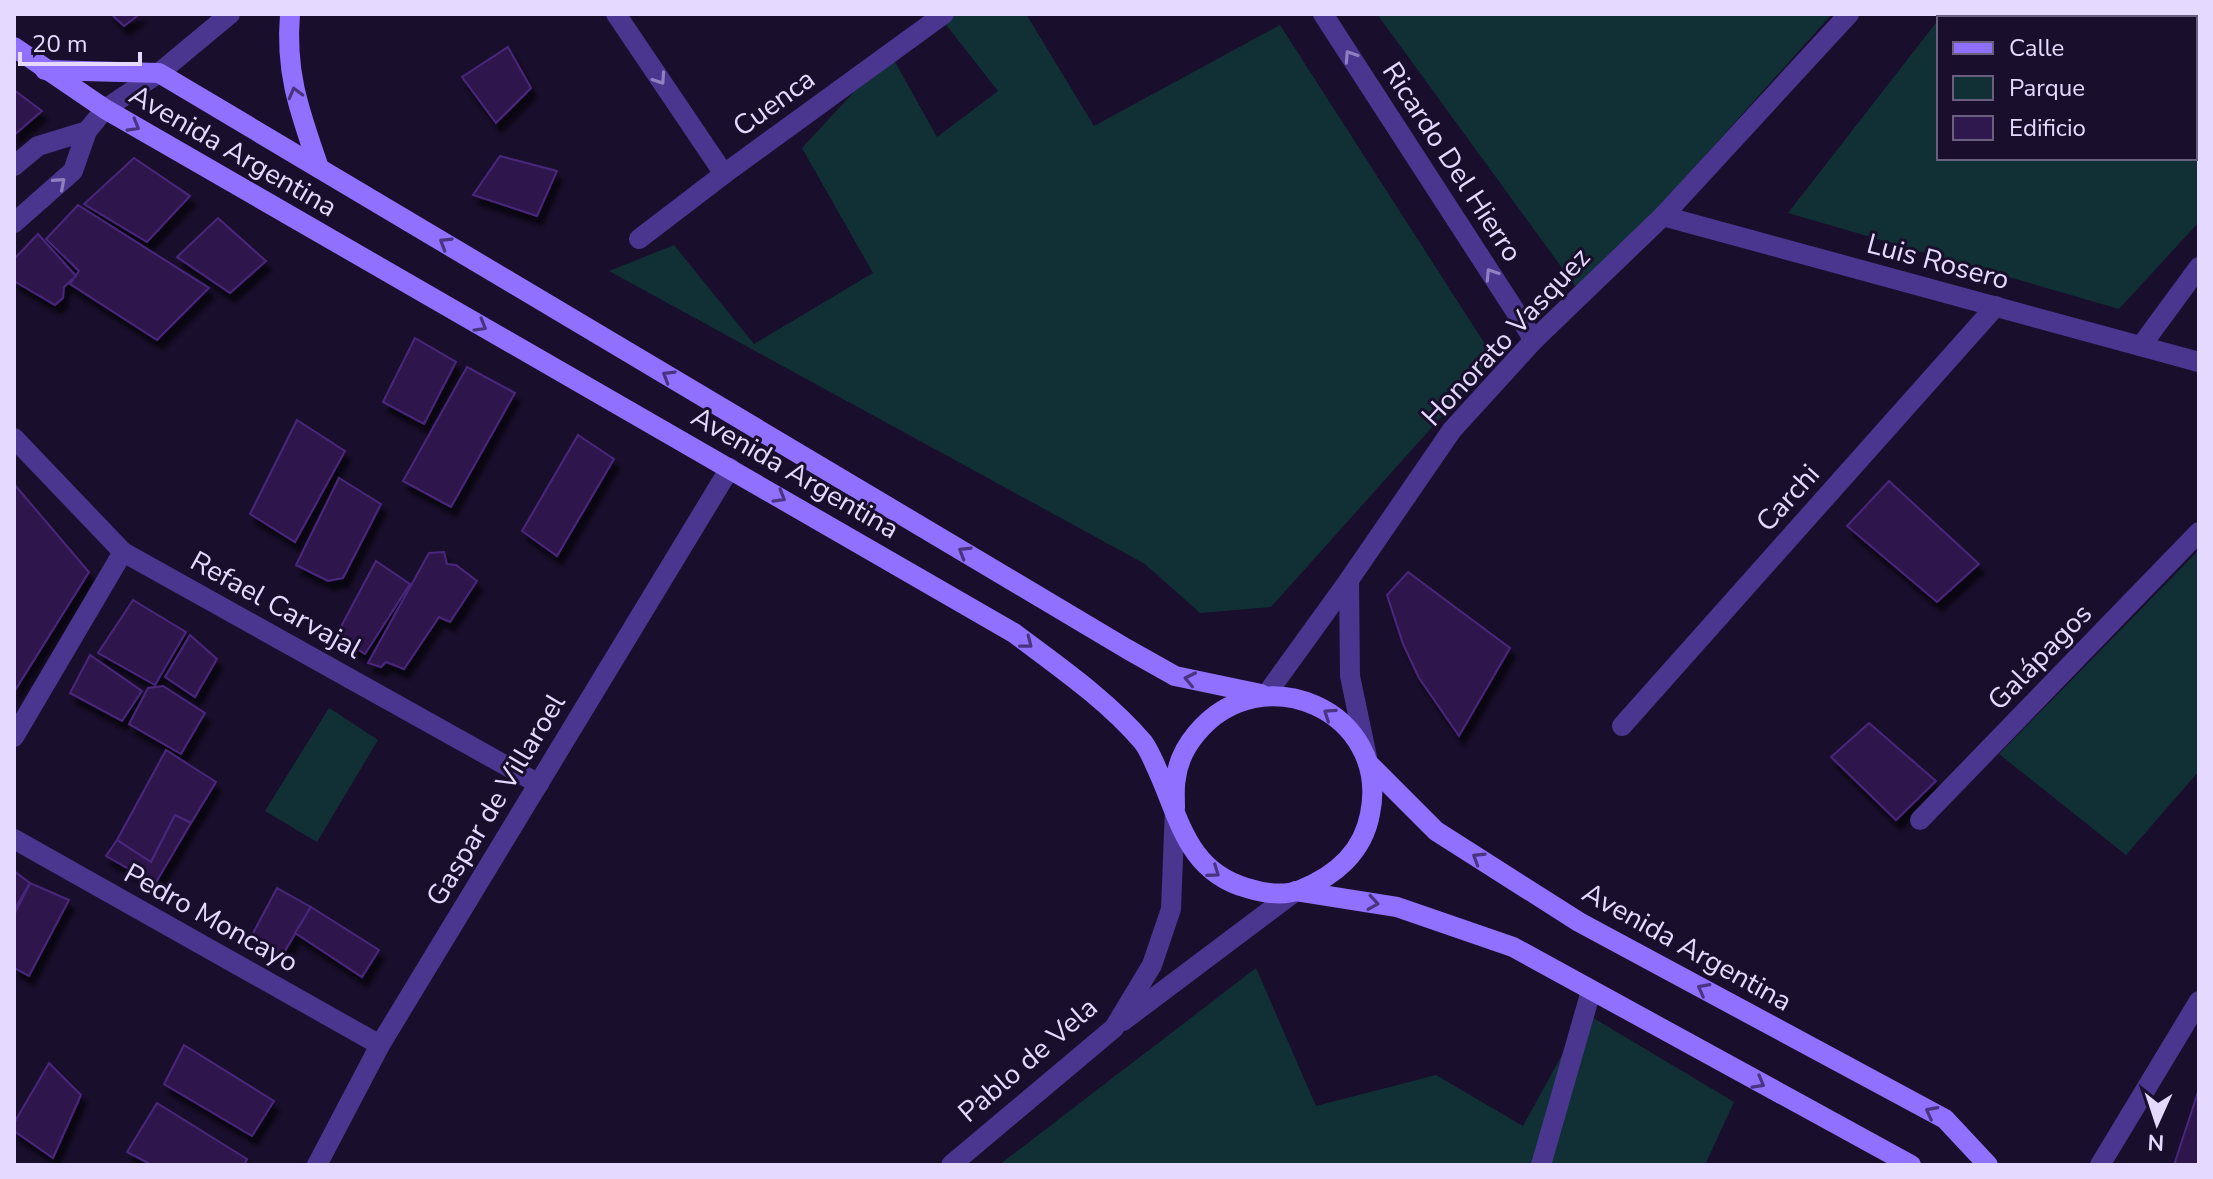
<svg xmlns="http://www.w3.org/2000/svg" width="2213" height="1179" viewBox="0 0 2213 1179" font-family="'Nunito Sans',sans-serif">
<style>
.green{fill:#113036}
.building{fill:#2e184e;stroke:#49287c;stroke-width:2;filter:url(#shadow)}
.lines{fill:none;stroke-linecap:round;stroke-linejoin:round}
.minor{stroke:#4a358f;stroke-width:20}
.tertiary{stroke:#4a358f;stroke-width:20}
.secondary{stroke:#8f70ff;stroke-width:20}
.oneway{stroke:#907fc1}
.oneway2{stroke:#483580}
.labels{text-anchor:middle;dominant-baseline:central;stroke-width:6;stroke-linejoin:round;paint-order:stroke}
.street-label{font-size:28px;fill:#e5d9ff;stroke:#190e2b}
</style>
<defs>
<filter id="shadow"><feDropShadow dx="5" dy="9" stdDeviation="2" flood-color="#0009"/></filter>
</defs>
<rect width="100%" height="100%" fill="#190e2b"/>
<!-- green -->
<g class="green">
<path d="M 949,14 L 1026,14 L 1094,126 L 1280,25 L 1494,358 L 1271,607 L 1200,613 L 1145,564 L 609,271 L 674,245 L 754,344 L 873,273 L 802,148 L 890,53 L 937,137 L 998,91 L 940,17 Z"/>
<path d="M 1377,14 L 1832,14 L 1581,294 Z"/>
<path d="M 1943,14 L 2199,14 L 2199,222 L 2119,309 L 1788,213 L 1939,19 L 1939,158 L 2195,158 L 2195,18 L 1940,18 Z"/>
<path d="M 2199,550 L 2199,771 L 2126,855 L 1999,754 Z"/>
<path d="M 329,708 L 378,740 L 317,842 L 265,811 Z"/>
<path d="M 1256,968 L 1316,1106 L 1436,1075 L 1523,1126 L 1585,1013 L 1734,1102 L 1705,1165 L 999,1165 Z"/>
</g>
<!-- building -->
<g class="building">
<path d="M 111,14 L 140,14 L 124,26 Z"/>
<path d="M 508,47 L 531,88 L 496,123 L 462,77 Z"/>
<path d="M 14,90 L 42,111 L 14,135 Z"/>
<path d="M 500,156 L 557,171 L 537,216 L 473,195 Z"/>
<path d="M 134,158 L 190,196 L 147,242 L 84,204 Z"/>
<path d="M 78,205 L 209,288 L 157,340 L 70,284 L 79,271 L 46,239 Z"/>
<path d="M 218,218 L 266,261 L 230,293 L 177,257 Z"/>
<path d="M 38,234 L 76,276 L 64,287 L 63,298 L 55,305 L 14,281 L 14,259 Z"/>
<path d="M 415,338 L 456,362 L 424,424 L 383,402 Z"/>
<path d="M 467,367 L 515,393 L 451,507 L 403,481 Z"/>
<path d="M 297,420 L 345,451 L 295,542 L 250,514 Z"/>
<path d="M 578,435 L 614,459 L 557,556 L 522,531 Z"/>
<path d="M 339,478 L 381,504 L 343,578 L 328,581 L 296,565 Z"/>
<path d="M 1889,481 L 1979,564 L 1937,602 L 1847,526 Z"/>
<path d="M 14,484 L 89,572 L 14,692 Z"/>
<path d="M 444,552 L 447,564 L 456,565 L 477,581 L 450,622 L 439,617 L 404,669 L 386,662 L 381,667 L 368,663 L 429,553 Z"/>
<path d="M 376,561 L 410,584 L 365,654 L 336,636 Z"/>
<path d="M 1408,572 L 1510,648 L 1459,736 L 1419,678 L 1403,644 L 1387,595 Z"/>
<path d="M 133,600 L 186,632 L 155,685 L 98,653 Z"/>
<path d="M 190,635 L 217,659 L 195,697 L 165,677 Z"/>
<path d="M 90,655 L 142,691 L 122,721 L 70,693 Z"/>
<path d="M 163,686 L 205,713 L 181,754 L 129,724 L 148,688 Z"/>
<path d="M 1869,723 L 1936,781 L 1896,820 L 1831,757 Z"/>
<path d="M 166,750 L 216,782 L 191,823 L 175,815 L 151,862 L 117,840 Z"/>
<path d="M 175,815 L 191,823 L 155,884 L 106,856 L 117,840 L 151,862 Z"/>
<path d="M 14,871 L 30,883 L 14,910 Z"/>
<path d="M 30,883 L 69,900 L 29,976 L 14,968 L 14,915 Z"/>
<path d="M 277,888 L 311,907 L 282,956 L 251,937 Z"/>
<path d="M 311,907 L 379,950 L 362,977 L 295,933 Z"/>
<path d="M 184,1045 L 274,1101 L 252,1136 L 164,1084 Z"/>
<path d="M 49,1063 L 81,1095 L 53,1158 L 14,1131 L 14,1123 Z"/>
<path d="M 2199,1089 L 2199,1165 L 2174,1165 Z"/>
<path d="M 157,1103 L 247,1159 L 244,1165 L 152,1165 L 127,1152 Z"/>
</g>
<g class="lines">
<!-- minor -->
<g class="minor">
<path d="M 616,14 L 724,174"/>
<path d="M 1323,14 L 1534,340"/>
<path d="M 1663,216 L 2199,362"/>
<path d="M 639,239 L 724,174 L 944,14"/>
<path d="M 2141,346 L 2199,267"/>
<path d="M 14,438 L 123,552 L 539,784"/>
<path d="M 1266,695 L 1349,580"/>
<path d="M 1622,726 L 1996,306"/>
<path d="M 14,737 L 123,552"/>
<path d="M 1367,757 L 1350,676 L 1349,580 L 1452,430 L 1534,340 L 1663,216 L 1849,14"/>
<path d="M 1920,820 L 2199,532"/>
<path d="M 14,839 L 380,1045"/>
<path d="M 1123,1021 L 1296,891"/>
<path d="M 317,1165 L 380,1045 L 730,468"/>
<path d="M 951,1165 L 1114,1028 L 1152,965 L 1171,909 L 1175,808"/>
<path d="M 1541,1165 L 1591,991"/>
<path d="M 2100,1165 L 2199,1001"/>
</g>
<!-- tertiary -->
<g class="tertiary">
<path d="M 14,166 L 38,146 L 87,131"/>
<path d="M 14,223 L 73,171 L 87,131 L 105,109 L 159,73 L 230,14"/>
</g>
<!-- secondary -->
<g class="secondary">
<path d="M 290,14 C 285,74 300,112 319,168"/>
<path d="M 14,47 L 105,109 L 1014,633 C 1059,667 1106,699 1143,742 C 1149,750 1153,760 1157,769 C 1180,819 1187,871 1247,888 C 1263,893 1284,896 1300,890 C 1335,876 1363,852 1370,814 C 1391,711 1261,654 1196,734 C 1186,746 1178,762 1176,778 C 1174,787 1175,798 1175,808"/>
<path d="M 45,70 L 159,73 L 1127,649 L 1175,676 L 1261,694"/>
<path d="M 1368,763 L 1436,831 L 1579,922 L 1945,1119 L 1988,1165"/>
<path d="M 1296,891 L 1397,907 L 1513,947 L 1911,1165"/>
</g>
</g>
<!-- one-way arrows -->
<defs><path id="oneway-chevron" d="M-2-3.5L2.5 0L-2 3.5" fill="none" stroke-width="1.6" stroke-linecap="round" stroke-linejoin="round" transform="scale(2)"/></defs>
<g class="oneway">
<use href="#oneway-chevron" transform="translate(1350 56) rotate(-123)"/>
<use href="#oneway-chevron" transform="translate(660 79) rotate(56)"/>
<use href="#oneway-chevron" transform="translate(60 183) rotate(-41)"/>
<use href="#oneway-chevron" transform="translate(1491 274) rotate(-123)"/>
</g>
<g class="oneway2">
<use href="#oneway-chevron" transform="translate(295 93) rotate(-105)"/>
<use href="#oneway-chevron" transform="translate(134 126) rotate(30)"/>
<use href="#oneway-chevron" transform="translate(445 243) rotate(-149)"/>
<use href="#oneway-chevron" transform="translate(481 326) rotate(30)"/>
<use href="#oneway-chevron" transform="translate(668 376) rotate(-149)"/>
<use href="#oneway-chevron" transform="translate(780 497) rotate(30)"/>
<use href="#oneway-chevron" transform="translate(964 552) rotate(-149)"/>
<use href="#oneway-chevron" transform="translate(1027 643) rotate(38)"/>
<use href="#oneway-chevron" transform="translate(1190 679) rotate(-168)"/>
<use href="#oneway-chevron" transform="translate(1329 714) rotate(-146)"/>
<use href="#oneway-chevron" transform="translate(1478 858) rotate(-148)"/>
<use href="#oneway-chevron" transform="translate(1214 872) rotate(35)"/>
<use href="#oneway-chevron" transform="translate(1373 903) rotate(9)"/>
<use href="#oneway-chevron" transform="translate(1703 989) rotate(-152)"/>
<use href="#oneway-chevron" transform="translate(1759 1083) rotate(29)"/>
<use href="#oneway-chevron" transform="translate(1931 1112) rotate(-152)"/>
</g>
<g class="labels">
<!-- street labels -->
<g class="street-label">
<text transform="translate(774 103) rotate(-36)">Cuenca</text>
<text transform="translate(233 151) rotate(30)">Avenida Argentina</text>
<text transform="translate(1452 162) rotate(57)">Ricardo Del Hierro</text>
<text transform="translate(1938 262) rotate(15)">Luis Rosero</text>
<text transform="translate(1506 337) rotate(-47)">Honorato Vasquez</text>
<text transform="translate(795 473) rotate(30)">Avenida Argentina</text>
<text transform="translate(1788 498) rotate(-48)">Carchi</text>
<text transform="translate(276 605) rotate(29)">Refael Carvajal</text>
<text transform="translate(2040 657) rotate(-46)">Galápagos</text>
<text transform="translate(496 800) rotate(-59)">Gaspar de Villaroel</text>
<text transform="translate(211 918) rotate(29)">Pedro Moncayo</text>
<text transform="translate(1687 947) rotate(29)">Avenida Argentina</text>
<text transform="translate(1028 1060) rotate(-41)">Pablo de Vela</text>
</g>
</g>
<!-- border -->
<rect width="2213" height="1179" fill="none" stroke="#e5d9ff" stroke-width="32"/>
<!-- legend -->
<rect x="1937" y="16" width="260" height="144" fill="#190e2b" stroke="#6b5f80" stroke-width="2"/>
<rect x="1953" y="42" width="40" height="12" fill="#8f70ff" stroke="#6b5f80" stroke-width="2"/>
<text x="2009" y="56" font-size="24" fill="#e5d9ff">Calle</text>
<rect x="1953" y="76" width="40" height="24" fill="#113036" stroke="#6b5f80" stroke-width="2"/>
<text x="2009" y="96" font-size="24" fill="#e5d9ff">Parque</text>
<rect x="1953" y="116" width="40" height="24" fill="#2e184e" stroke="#6b5f80" stroke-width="2"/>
<text x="2009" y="136" font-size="24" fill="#e5d9ff">Edificio</text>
<!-- north arrow -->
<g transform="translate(2157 1123) rotate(183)" stroke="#190e2b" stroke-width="6" paint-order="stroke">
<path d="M0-6L14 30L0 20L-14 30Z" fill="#e5d9ff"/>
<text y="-12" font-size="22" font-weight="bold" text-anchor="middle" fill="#e5d9ff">N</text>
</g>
<!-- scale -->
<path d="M20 52v12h120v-12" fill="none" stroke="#e5d9ff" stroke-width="4"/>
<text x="32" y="52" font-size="24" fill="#e5d9ff" stroke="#190e2b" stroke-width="6" paint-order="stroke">20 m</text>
</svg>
